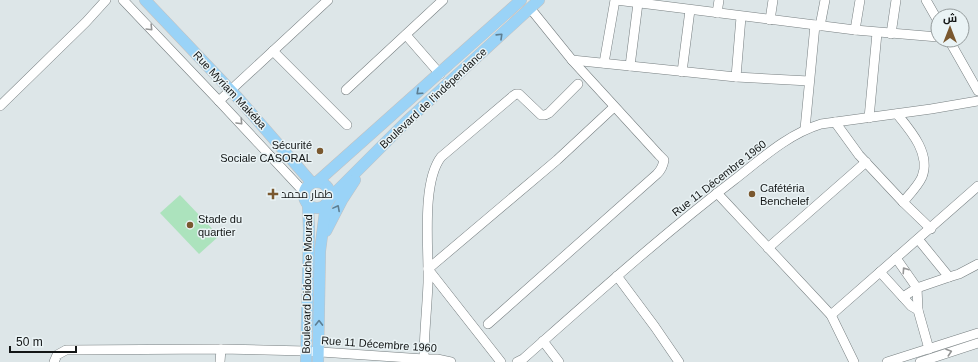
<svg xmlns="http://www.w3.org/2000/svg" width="978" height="362" viewBox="0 0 978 362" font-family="Helvetica,Cairo,sans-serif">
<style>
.green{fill:#ace3bd}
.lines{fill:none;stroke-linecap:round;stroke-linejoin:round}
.minor-casing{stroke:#777f81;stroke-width:10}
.major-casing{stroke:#c2c2c2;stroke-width:12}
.minor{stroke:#fff;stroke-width:9}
.major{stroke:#9ad3f7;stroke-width:11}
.oneway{stroke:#959696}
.oneway2{stroke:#5d7e92}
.poi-dot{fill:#7a582f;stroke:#eaf3f5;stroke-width:1.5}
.labels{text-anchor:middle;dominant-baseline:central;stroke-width:3;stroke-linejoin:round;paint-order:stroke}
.street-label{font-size:11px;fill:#131616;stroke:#eaf3f5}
.poi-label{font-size:11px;fill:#131616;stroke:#eaf3f5;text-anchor:start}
</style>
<rect width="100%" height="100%" fill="#dde6e8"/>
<!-- green -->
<path class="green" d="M 180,195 L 219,236 L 199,254 L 160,213 Z"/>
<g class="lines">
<defs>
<g id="minor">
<path d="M 123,0 L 219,101 L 304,192"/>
<path d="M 616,0 L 855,30 L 938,37"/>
<path d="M 926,0 L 938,21"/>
<path d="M 717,13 L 719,0"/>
<path d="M 770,20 L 773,0"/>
<path d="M 820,26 L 825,0"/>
<path d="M 855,30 L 860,0"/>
<path d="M 891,34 L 896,0"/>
<path d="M 406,35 L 440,74"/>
<path d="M 949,40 L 978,91"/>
<path d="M 273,51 L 347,125"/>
<path d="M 572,60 L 736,77 L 809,81"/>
<path d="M 604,63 L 615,0"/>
<path d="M 630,66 L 638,3"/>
<path d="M 682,72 L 690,10"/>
<path d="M 736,77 L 741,17"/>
<path d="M 346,90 L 443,0"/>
<path d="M 219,101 L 328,0"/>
<path d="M 0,106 L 86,22 L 106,0"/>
<path d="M 897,114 C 911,131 931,154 922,177 C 918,186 909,195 903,202"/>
<path d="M 869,118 L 877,33"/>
<path d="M 835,122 L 859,155 L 903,202 L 931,229"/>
<path d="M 805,129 L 815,25"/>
<path d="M 717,193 L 831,315 L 854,362"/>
<path d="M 918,239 L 949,277 L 959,274 L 978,264"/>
<path d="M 768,248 L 866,162"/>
<path d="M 896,258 L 917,288 L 918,310 L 929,349"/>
<path d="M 880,272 L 911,306 L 918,310"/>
<path d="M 617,276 L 655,327 L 679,362"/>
<path d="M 903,297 L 917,288 L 949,277"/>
<path d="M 831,315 L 978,186"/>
<path d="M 488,324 L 657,174 C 661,170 663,167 664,160 L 659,155 L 572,60 L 530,8"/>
<path d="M 543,341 L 559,362"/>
<path d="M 424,359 C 424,334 427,309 428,283 C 429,250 421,183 441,157 L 513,96 L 516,94 L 519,94 L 541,115 L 545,115 L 549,113 L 578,84"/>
<path d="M 54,362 L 57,355 L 66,350 L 221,349 L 306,351 L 424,359 L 437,359 L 451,362"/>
<path d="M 220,362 L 221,349"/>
<path d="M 501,362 L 428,269 L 557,160 L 614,107"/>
<path d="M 517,362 L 523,359 C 592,298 661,236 734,180 C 761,159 788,134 821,124 L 931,109 L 978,101"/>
<path d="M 887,362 L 978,333"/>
<path d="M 920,362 L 978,343"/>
</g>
<g id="major">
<path d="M 145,0 L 238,98 L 312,183"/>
<circle cx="317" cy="195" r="13"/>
<path d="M 317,182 L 521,0"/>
<path d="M 330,198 L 407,121 L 539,0"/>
<path d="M 326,231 L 342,200 L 355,180"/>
<path d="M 306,362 L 309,230 L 308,205"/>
<path d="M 318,362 L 320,251 L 326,204"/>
</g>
</defs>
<!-- minor casing -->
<use href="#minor" class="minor-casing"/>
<!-- major casing -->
<use href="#major" class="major-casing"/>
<!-- minor -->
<use href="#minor" class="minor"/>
<!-- major -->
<use href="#major" class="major"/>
</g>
<!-- one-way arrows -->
<defs><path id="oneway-chevron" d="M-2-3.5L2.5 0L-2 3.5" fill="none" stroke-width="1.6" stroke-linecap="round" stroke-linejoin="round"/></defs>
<g class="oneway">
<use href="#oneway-chevron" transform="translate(150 28) rotate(46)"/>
<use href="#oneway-chevron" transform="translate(240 122) rotate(47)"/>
<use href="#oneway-chevron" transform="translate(905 270) rotate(-124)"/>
<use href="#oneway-chevron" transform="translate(949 352) rotate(-18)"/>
</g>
<g class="oneway2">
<use href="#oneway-chevron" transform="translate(500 36) rotate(-44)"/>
<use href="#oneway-chevron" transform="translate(419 92) rotate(138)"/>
<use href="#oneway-chevron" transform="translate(337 208) rotate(-62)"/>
<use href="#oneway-chevron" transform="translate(319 323) rotate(-89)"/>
</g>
<!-- markers -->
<g class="poi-dot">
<circle cx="320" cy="151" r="4"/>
<path d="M271 188h4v4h4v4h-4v4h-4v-4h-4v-4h4z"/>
<circle cx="752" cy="194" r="4"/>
<circle cx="190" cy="225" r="4"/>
</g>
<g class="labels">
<!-- street labels -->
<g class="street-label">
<text transform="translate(230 90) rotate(47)">Rue Myriam Makéba</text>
<text transform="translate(433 98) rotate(-43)">Boulevard de l'indépendance</text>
<text transform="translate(719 178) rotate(-38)">Rue 11 Décembre 1960</text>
<text transform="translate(307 284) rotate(-89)">Boulevard Didouche Mourad</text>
<text transform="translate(379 344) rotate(4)">Rue 11 Décembre 1960</text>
</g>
<!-- poi labels -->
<g class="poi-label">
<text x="312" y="145" text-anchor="end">Sécurité<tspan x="312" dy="13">Sociale CASORAL</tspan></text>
<text x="760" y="188">Cafétéria<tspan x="760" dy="13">Benchelef</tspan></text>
<text x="281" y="194">طمار محمد</text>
<text x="198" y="219">Stade du<tspan x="198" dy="13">quartier</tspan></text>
</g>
</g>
<!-- north arrow -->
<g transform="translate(950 28)"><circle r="19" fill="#eaf3f5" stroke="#949b9c"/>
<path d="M0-3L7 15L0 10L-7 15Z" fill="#7a582f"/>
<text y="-6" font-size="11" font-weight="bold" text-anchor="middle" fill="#131616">ش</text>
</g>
<!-- scale -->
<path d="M10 346v6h66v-6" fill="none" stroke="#131616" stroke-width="2"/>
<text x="16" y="346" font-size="12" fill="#131616" stroke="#eaf3f5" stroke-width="3" paint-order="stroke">50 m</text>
</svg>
